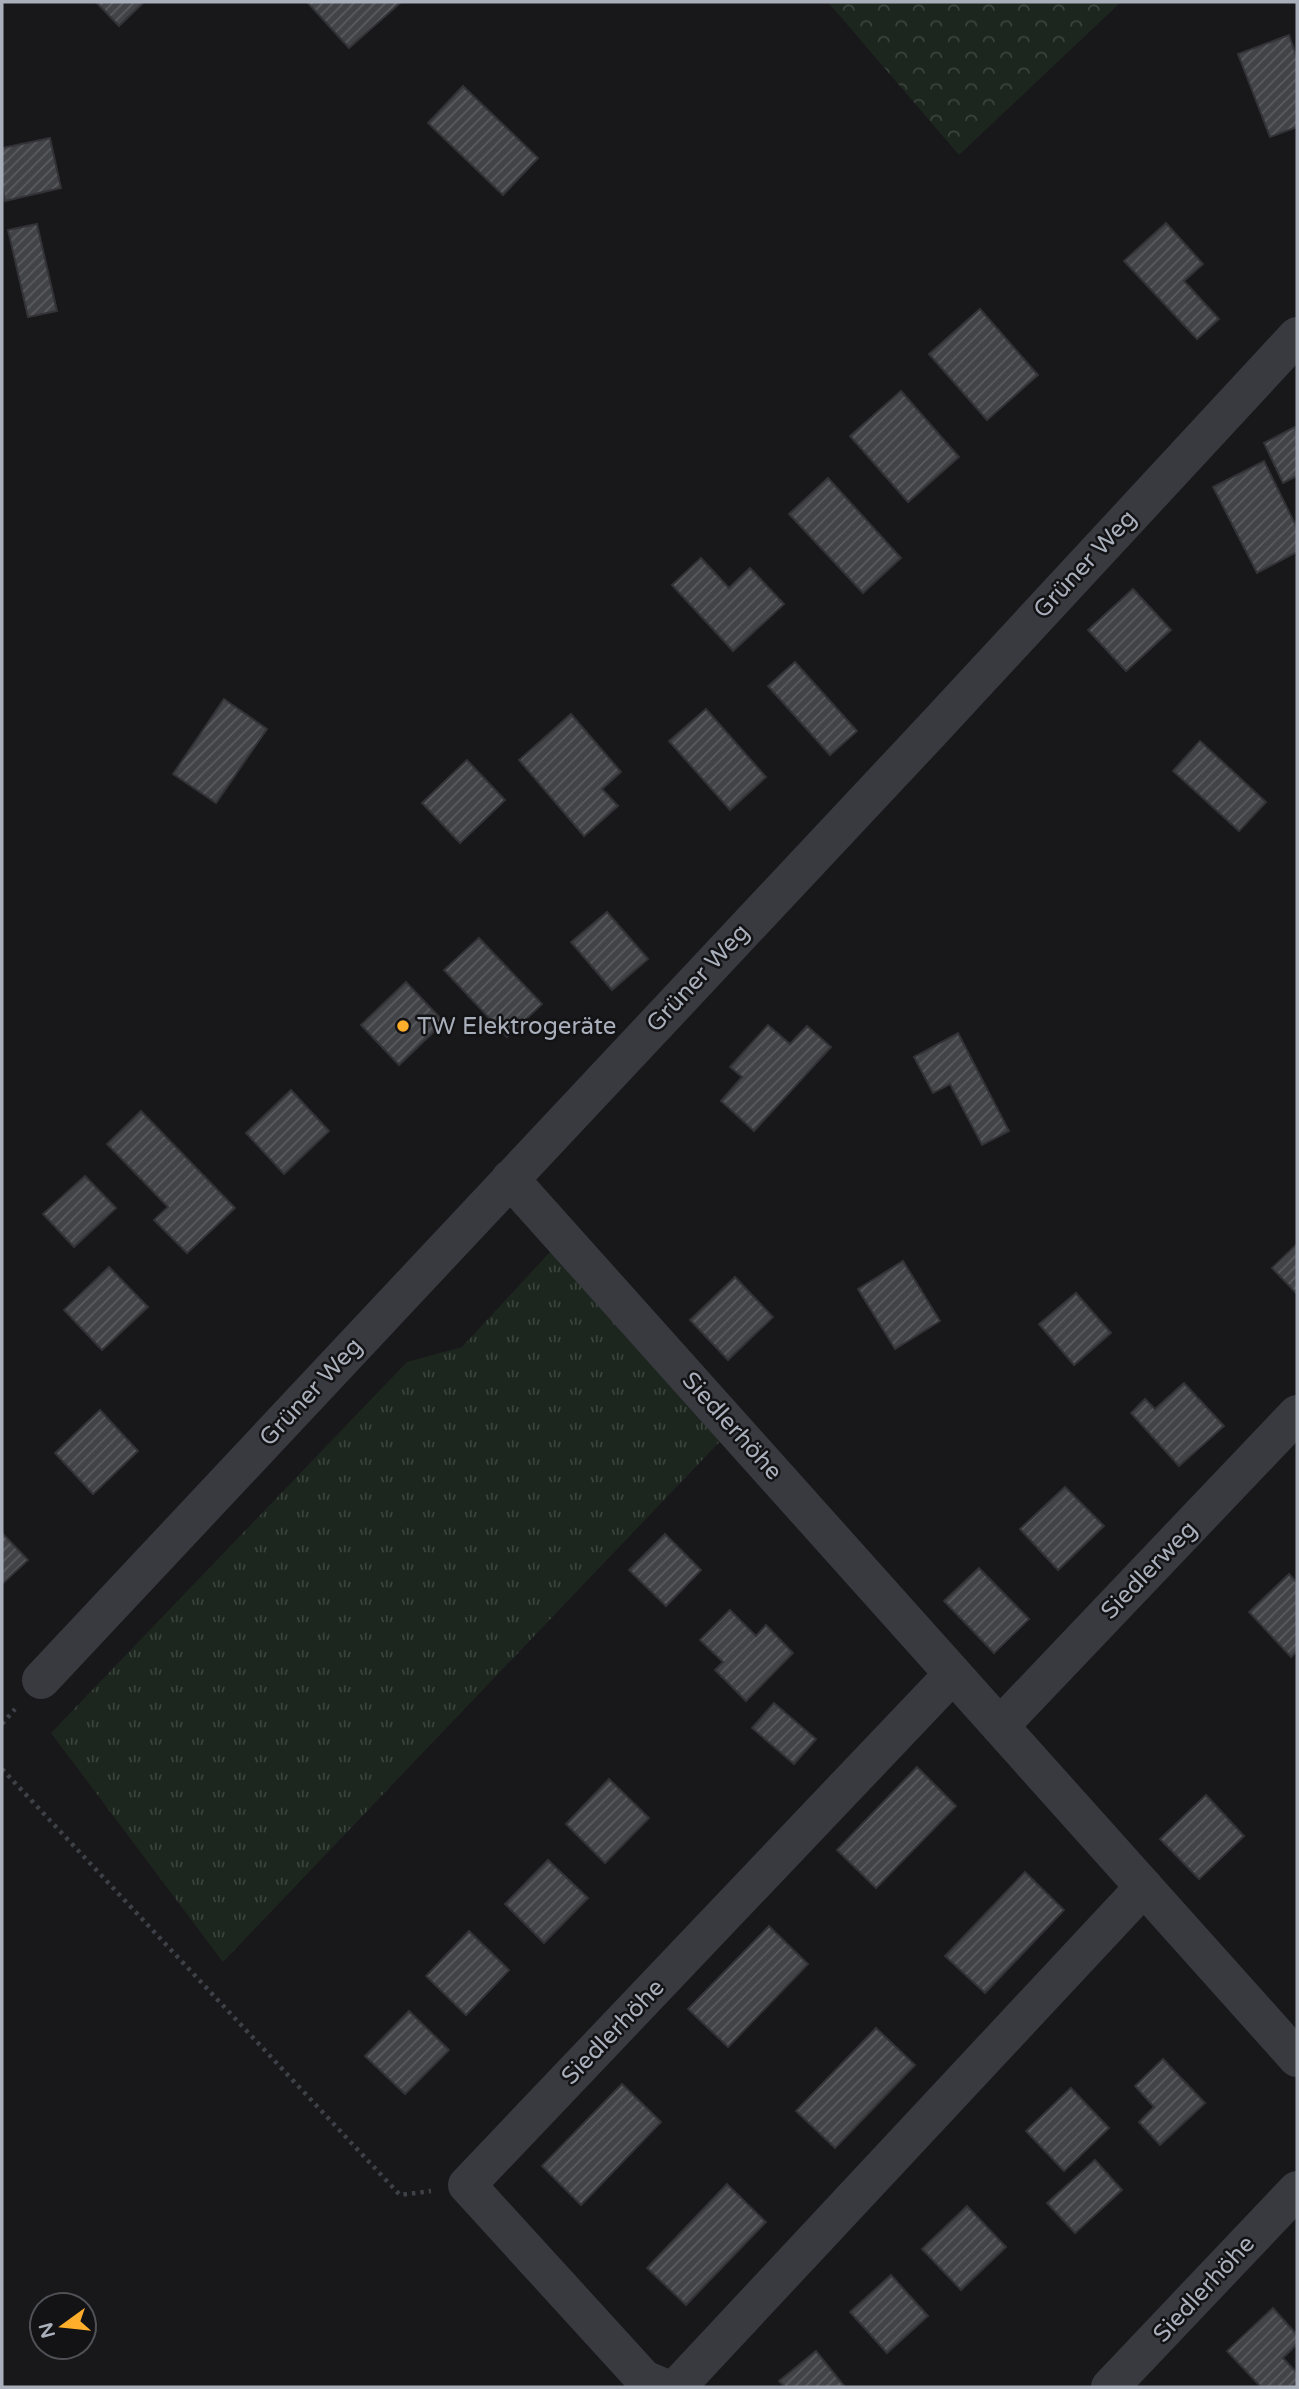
<svg xmlns="http://www.w3.org/2000/svg" width="1299" height="2389" font-family="'Varela Round',sans-serif">
<style>
.grass{fill:url(#grass-tufts)}
.forest{fill:url(#forest-crowns)}
.building{fill:url(#building-hatch);stroke:#323237;stroke-width:2}
.lines{fill:none;stroke-linecap:round;stroke-linejoin:round}
.path{stroke:#3e4147;stroke-width:4.5;stroke-dasharray:3.5 5;stroke-linecap:butt}
.minor{stroke:#383a40;stroke-width:38}
.poi-dot{fill:#ffae2b;stroke:#131315;stroke-width:2.5}
.labels{text-anchor:middle;dominant-baseline:central;stroke-width:5;stroke-linejoin:round;paint-order:stroke}
.street-label{font-size:24px;fill:#a9afbb;stroke:#131315}
.poi-label{font-size:24px;fill:#a9afbb;stroke:#131315;text-anchor:start}
</style>
<defs>
<pattern id="grass-tufts" width="24" height="20" patternUnits="userSpaceOnUse" patternTransform="scale(1.75)"><rect width="24" height="20" fill="#1d261e"/><path d="M3 7l-1-3M5 7V3M7 7l1-3M15 17l-1-3M17 17v-4M19 17l1-3" fill="none" stroke="#3b433d"/></pattern>
<pattern id="forest-crowns" width="20" height="18" patternUnits="userSpaceOnUse" patternTransform="scale(1.75)"><rect width="20" height="18" fill="#1d261e"/><path d="M2 6a3 3 0 1 1 6 0M12 15a3 3 0 1 1 6 0" fill="none" stroke="#3b433d"/></pattern>
<pattern id="building-hatch" width="6" height="6" patternUnits="userSpaceOnUse" patternTransform="scale(1.75)"><rect width="6" height="6" fill="#424347"/><path d="M-1 1l2-2M0 6l6-6M5 7l2-2" fill="none" stroke="#5a5c60"/></pattern>
</defs>
<rect width="100%" height="100%" fill="#18181a"/>
<path class="grass" d="M 551,1251 L 726,1435 L 223,1962 L 51,1733 L 407,1362 L 462,1347 Z"/>
<path class="forest" d="M 828,2 L 1121,2 L 959,155 Z"/>
<g class="building">
<path d="M 96,2 L 144,2 L 119,26 Z"/>
<path d="M 307,2 L 398,2 L 400,3 L 349,48 Z"/>
<path d="M 1289,35 L 1297,58 L 1297,127 L 1270,137 L 1238,54 Z"/>
<path d="M 463,86 L 538,158 L 503,195 L 428,123 Z"/>
<path d="M 50,138 L 61,188 L 5,201 L 2,186 L 2,148 Z"/>
<path d="M 1166,223 L 1203,264 L 1184,281 L 1219,319 L 1197,339 L 1124,261 Z"/>
<path d="M 37,224 L 57,311 L 28,317 L 8,230 Z"/>
<path d="M 980,309 L 1038,375 L 987,420 L 929,354 Z"/>
<path d="M 901,391 L 959,457 L 908,502 L 850,436 Z"/>
<path d="M 1295,427 L 1297,432 L 1297,476 L 1283,483 L 1264,443 Z"/>
<path d="M 1264,461 L 1297,528 L 1297,552 L 1257,573 L 1213,487 Z"/>
<path d="M 828,478 L 901,558 L 863,593 L 789,514 Z"/>
<path d="M 701,558 L 729,588 L 750,568 L 784,604 L 733,651 L 672,585 Z"/>
<path d="M 1133,589 L 1171,630 L 1126,671 L 1088,630 Z"/>
<path d="M 795,662 L 857,731 L 830,755 L 768,686 Z"/>
<path d="M 224,699 L 267,729 L 216,803 L 173,774 Z"/>
<path d="M 706,709 L 766,777 L 730,810 L 669,741 Z"/>
<path d="M 571,714 L 621,772 L 602,789 L 618,806 L 584,836 L 519,760 Z"/>
<path d="M 1200,741 L 1266,802 L 1239,831 L 1173,771 Z"/>
<path d="M 467,760 L 505,800 L 460,843 L 422,803 Z"/>
<path d="M 607,912 L 648,959 L 612,990 L 571,942 Z"/>
<path d="M 479,938 L 542,1004 L 507,1037 L 444,970 Z"/>
<path d="M 406,982 L 444,1022 L 399,1065 L 361,1025 Z"/>
<path d="M 768,1025 L 790,1044 L 807,1026 L 831,1047 L 754,1131 L 721,1101 L 742,1077 L 730,1067 Z"/>
<path d="M 958,1033 L 1009,1131 L 982,1145 L 950,1084 L 933,1093 L 914,1057 Z"/>
<path d="M 291,1090 L 329,1131 L 284,1174 L 246,1133 Z"/>
<path d="M 141,1111 L 235,1208 L 187,1253 L 154,1220 L 168,1207 L 107,1144 Z"/>
<path d="M 85,1176 L 116,1208 L 74,1247 L 43,1214 Z"/>
<path d="M 1297,1244 L 1297,1294 L 1272,1268 Z"/>
<path d="M 903,1261 L 940,1321 L 895,1349 L 858,1289 Z"/>
<path d="M 109,1267 L 148,1307 L 102,1350 L 64,1310 Z"/>
<path d="M 735,1277 L 773,1317 L 728,1360 L 690,1320 Z"/>
<path d="M 1076,1293 L 1111,1333 L 1074,1365 L 1039,1324 Z"/>
<path d="M 1184,1383 L 1224,1426 L 1179,1466 L 1131,1413 L 1145,1399 L 1155,1409 Z"/>
<path d="M 100,1410 L 138,1451 L 93,1494 L 55,1453 Z"/>
<path d="M 1065,1487 L 1104,1526 L 1058,1570 L 1020,1529 Z"/>
<path d="M 2,1533 L 28,1560 L 2,1584 Z"/>
<path d="M 665,1534 L 701,1570 L 666,1606 L 629,1570 Z"/>
<path d="M 979,1568 L 1029,1619 L 994,1653 L 944,1601 Z"/>
<path d="M 1289,1574 L 1297,1583 L 1297,1651 L 1291,1657 L 1249,1612 Z"/>
<path d="M 730,1610 L 756,1636 L 766,1625 L 793,1653 L 746,1701 L 715,1670 L 723,1662 L 700,1640 Z"/>
<path d="M 774,1703 L 816,1739 L 794,1764 L 752,1728 Z"/>
<path d="M 917,1767 L 956,1806 L 876,1888 L 837,1850 Z"/>
<path d="M 609,1779 L 649,1818 L 605,1863 L 566,1824 Z"/>
<path d="M 1206,1795 L 1244,1836 L 1199,1879 L 1160,1839 Z"/>
<path d="M 548,1860 L 588,1898 L 544,1943 L 505,1904 Z"/>
<path d="M 1025,1872 L 1064,1910 L 985,1993 L 945,1956 Z"/>
<path d="M 769,1926 L 808,1964 L 728,2047 L 688,2009 Z"/>
<path d="M 469,1931 L 509,1970 L 466,2015 L 426,1976 Z"/>
<path d="M 409,2011 L 449,2050 L 405,2094 L 365,2056 Z"/>
<path d="M 876,2028 L 915,2065 L 835,2148 L 796,2111 Z"/>
<path d="M 1163,2059 L 1205,2103 L 1160,2145 L 1139,2122 L 1154,2107 L 1135,2086 Z"/>
<path d="M 622,2084 L 661,2122 L 581,2205 L 542,2166 Z"/>
<path d="M 1071,2088 L 1109,2128 L 1064,2171 L 1026,2131 Z"/>
<path d="M 1095,2160 L 1122,2190 L 1075,2233 L 1047,2203 Z"/>
<path d="M 727,2184 L 766,2222 L 686,2305 L 647,2268 Z"/>
<path d="M 967,2206 L 1006,2247 L 961,2290 L 922,2249 Z"/>
<path d="M 891,2275 L 928,2316 L 887,2353 L 850,2312 Z"/>
<path d="M 1273,2308 L 1297,2335 L 1297,2344 L 1283,2358 L 1297,2373 L 1297,2387 L 1261,2387 L 1227,2351 Z"/>
<path d="M 816,2351 L 845,2387 L 785,2387 L 779,2381 Z"/>
</g>
<g class="lines">
<g class="path">
<path d="M 2,1724 L 15,1709"/>
<path d="M 2,1769 L 400,2195 L 431,2191"/>
</g>
<g class="minor">
<path d="M 510,1179 L 1297,2058"/>
<path d="M 41,1680 L 931,731 L 1297,336"/>
<path d="M 1000,1726 L 1297,1414"/>
<path d="M 663,2387 L 644,2379 L 467,2185 L 953,1674"/>
<path d="M 677,2387 L 1144,1887"/>
<path d="M 1110,2387 L 1297,2190"/>
</g>
</g>
<circle class="poi-dot" cx="403" cy="1026" r="7"/>
<g class="labels">
<g class="street-label">
<text transform="translate(1085 564) rotate(-47)">Grüner Weg</text>
<text transform="translate(698 978) rotate(-47)">Grüner Weg</text>
<text transform="translate(311 1392) rotate(-47)">Grüner Weg</text>
<text transform="translate(732 1426) rotate(48)">Siedlerhöhe</text>
<text transform="translate(1149 1570) rotate(-46)">Siedlerweg</text>
<text transform="translate(613 2032) rotate(-46)">Siedlerhöhe</text>
<text transform="translate(1204 2289) rotate(-47)">Siedlerhöhe</text>
</g>
<g class="poi-label">
<text x="417" y="1026">TW Elektrogeräte</text>
</g>
</g>
<rect width="1299" height="2389" fill="none" stroke="#a9afbb" stroke-width="7"/>
<g transform="translate(63 2326) rotate(255)"><circle r="33" fill="#131315" stroke="#4f5157" stroke-width="2"/>
<path d="M0-5L12 26L0 18L-12 26Z" fill="#ffae2b"/>
<text y="-10" font-size="19" font-weight="bold" text-anchor="middle" fill="#a9afbb">N</text>
</g>
</svg>
